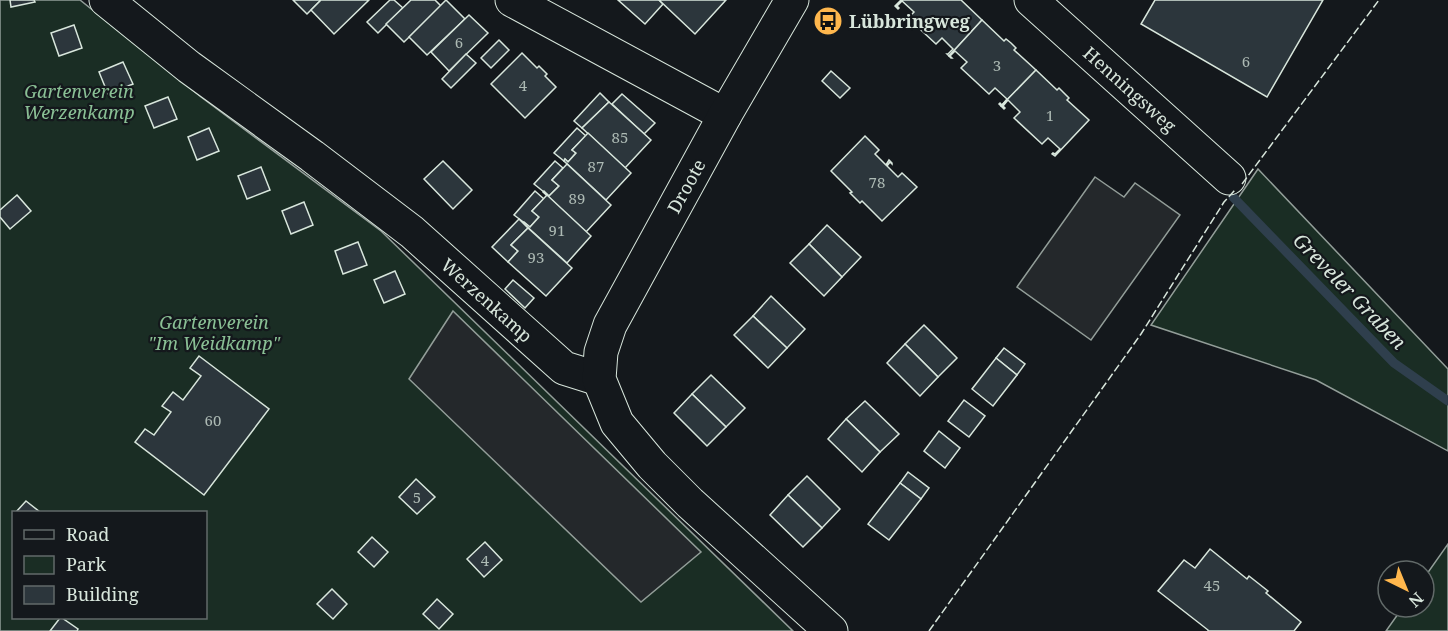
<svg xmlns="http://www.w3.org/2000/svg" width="1448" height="631" font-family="'Noto Serif',serif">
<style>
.green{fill:#1a2d24;stroke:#939e99;stroke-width:1.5;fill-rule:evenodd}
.parking{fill:#24282b;stroke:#939e99;stroke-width:1.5}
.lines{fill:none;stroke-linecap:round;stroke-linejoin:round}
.stream{stroke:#2f3f4d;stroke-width:9}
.building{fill:#2c363c;stroke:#d8e6dc;stroke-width:1.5}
.minor-casing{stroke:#d8e6dc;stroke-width:35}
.minor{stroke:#14181c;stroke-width:33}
.fence{stroke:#d8e6dc;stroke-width:1.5;stroke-dasharray:8 3;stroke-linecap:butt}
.labels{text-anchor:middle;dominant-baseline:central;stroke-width:4.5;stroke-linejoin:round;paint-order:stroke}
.number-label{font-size:15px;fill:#adbab4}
.poi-label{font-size:18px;font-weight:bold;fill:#d8e6dc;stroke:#14181c;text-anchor:start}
.street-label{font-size:18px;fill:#d8e6dc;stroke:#14181c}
.park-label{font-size:18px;font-style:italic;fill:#8ac095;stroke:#14181c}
.water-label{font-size:20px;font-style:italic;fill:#d8e6dc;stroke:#14181c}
</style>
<rect width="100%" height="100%" fill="#14181c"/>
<g class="green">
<path d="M 0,0 L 80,0 L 201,97 L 381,231 L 793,631 L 0,631 ZM 14,512 L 206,512 L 206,618 L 14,618 Z"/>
<path d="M 1258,169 L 1448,369 L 1448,451 L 1316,380 L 1151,325 Z"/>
<path d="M 1448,544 L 1448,631 L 1386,631 L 1403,607 L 1424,607 L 1424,578 Z"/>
</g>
<g class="parking">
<path d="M 1095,177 L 1124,197 L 1135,183 L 1180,215 L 1091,340 L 1017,287 Z"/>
<path d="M 453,311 L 701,552 L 641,602 L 409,379 Z"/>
</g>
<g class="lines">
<path class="stream" d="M 1233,197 L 1394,363 L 1448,401"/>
</g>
<g class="building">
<path d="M 10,0 L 34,0 L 35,2 L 11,7 Z"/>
<path d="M 293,0 L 321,0 L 307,14 Z"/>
<path d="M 321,0 L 369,0 L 334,34 L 311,10 Z"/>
<path d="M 390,0 L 394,0 L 403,8 L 378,33 L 367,22 Z"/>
<path d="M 411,0 L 435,0 L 441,6 L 404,42 L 386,24 Z"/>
<path d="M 446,0 L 465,19 L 427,55 L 409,37 Z"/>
<path d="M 618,0 L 659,0 L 663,4 L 645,24 Z"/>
<path d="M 659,0 L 726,0 L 695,34 Z"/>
<path d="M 901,0 L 961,0 L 982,20 L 949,56 L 947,54 L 948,54 L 953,49 L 942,38 L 936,44 L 908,18 L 914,12 L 902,1 L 897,6 L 899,8 L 898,9 L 895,6 Z"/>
<path d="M 1155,0 L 1323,0 L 1267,97 L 1141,24 Z"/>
<path d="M 469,15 L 488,33 L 449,71 L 431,52 Z"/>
<path d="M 982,20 L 1004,41 L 1006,39 L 1011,43 L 1016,48 L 1014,50 L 1036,70 L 1001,106 L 999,104 L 1000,103 L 1002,105 L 1007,99 L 995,88 L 989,94 L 961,68 L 967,62 L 955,51 L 950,56 L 952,58 L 951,58 L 949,56 Z"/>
<path d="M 74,25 L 82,48 L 59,56 L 51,33 Z"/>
<path d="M 499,40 L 509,50 L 491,68 L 481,58 Z"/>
<path d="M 522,53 L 537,68 L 539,66 L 547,74 L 545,76 L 556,87 L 525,118 L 491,84 Z"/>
<path d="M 466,54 L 476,63 L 451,88 L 442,79 Z"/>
<path d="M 123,62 L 133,84 L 108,94 L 99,72 Z"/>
<path d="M 1036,70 L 1057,90 L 1059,88 L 1069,98 L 1067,100 L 1089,120 L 1055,156 L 1052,154 L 1053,153 L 1055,154 L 1060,149 L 1048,138 L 1042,144 L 1014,118 L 1020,112 L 1008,100 L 1003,106 L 1005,108 L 1004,109 L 1001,106 Z"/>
<path d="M 831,71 L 850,88 L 840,98 L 822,81 Z"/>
<path d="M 600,93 L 609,102 L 582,128 L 574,121 Z"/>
<path d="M 622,94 L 655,123 L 644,134 L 612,104 Z"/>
<path d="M 168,97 L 177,119 L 154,128 L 145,106 Z"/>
<path d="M 609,102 L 651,140 L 625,168 L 582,128 Z"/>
<path d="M 209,128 L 219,151 L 197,160 L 188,137 Z"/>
<path d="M 577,128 L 586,136 L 572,150 L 576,153 L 568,162 L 565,159 L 564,161 L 554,153 Z"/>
<path d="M 588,133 L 631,173 L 606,200 L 564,161 L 565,159 L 568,162 L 576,153 L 572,150 Z"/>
<path d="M 865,136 L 879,150 L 875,154 L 886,165 L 889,160 L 892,163 L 892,164 L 890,162 L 887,166 L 898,177 L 902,173 L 917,187 L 882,221 L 862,201 L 860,203 L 850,193 L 852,192 L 831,171 Z"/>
<path d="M 443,161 L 472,190 L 453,209 L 424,179 Z"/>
<path d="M 555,161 L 563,168 L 552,180 L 559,186 L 549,196 L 534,184 Z"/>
<path d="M 567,164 L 611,205 L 586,232 L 543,192 L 544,191 L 549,196 L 559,186 L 552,180 Z"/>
<path d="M 261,167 L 270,190 L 247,199 L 238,176 Z"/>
<path d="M 535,191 L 544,199 L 532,211 L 539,217 L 530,227 L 514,215 Z"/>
<path d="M 17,195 L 31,211 L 10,229 L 0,217 L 0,210 Z"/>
<path d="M 547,195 L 591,236 L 567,263 L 523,223 L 524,222 L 530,227 L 539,217 L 532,211 Z"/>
<path d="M 304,202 L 313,225 L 291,234 L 282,211 Z"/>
<path d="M 519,219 L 528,228 L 511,245 L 518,251 L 508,262 L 492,247 Z"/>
<path d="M 827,225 L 861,257 L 842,277 L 809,244 Z"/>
<path d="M 528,228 L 572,268 L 546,296 L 508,262 L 518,251 L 511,245 Z"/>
<path d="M 358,242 L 367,265 L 343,274 L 335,251 Z"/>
<path d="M 809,244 L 842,277 L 824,296 L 790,263 Z"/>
<path d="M 395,271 L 405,294 L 384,303 L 374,280 Z"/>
<path d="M 513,280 L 534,298 L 525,308 L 505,289 Z"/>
<path d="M 771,296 L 805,329 L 787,348 L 753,316 Z"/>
<path d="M 753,316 L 787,348 L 768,368 L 734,335 Z"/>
<path d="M 924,325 L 957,358 L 938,377 L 905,344 Z"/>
<path d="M 905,344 L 938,377 L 920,396 L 887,363 Z"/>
<path d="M 1004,348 L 1025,364 L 1017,375 L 996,358 Z"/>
<path d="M 199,356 L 269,409 L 204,495 L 135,442 L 145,429 L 154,435 L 171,412 L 162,406 L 173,392 L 183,400 L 201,376 L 190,368 Z"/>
<path d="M 996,358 L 1017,375 L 993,406 L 972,389 Z"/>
<path d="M 711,375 L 745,408 L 726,427 L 692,394 Z"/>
<path d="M 692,394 L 726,427 L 707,446 L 674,413 Z"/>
<path d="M 964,400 L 985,416 L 969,437 L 948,421 Z"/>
<path d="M 865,401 L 899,434 L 880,452 L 846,419 Z"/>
<path d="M 846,419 L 880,452 L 862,472 L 828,439 Z"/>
<path d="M 939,431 L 960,448 L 945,468 L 924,451 Z"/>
<path d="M 908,472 L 929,488 L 921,499 L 900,483 Z"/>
<path d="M 807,476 L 840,509 L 822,528 L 788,495 Z"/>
<path d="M 416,479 L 435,497 L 417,514 L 399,497 Z"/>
<path d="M 900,483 L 921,499 L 889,540 L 868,524 Z"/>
<path d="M 788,495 L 822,528 L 803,547 L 770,515 Z"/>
<path d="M 26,501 L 40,512 L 16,512 Z"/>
<path d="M 372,537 L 388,552 L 374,567 L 358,552 Z"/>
<path d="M 485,542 L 502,560 L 484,577 L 467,559 Z"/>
<path d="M 1210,549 L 1247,579 L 1249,576 L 1268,591 L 1266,593 L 1301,622 L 1294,631 L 1208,631 L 1208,630 L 1158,591 L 1184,560 L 1195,568 Z"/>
<path d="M 332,589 L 347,604 L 333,619 L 317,604 Z"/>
<path d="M 437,599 L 453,614 L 439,629 L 423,614 Z"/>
<path d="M 60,618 L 62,618 L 78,629 L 77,631 L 50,631 Z"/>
</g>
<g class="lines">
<g class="minor-casing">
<g id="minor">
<path d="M 106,0 L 189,67 L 312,156 L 412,232 L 564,368 L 599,379"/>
<path d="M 512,0 L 725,115"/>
<path d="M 792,0 L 725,115 L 610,325 L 601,352 L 599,379 L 617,423 L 652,465 L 690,503 L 831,631"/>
<path d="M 1031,0 L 1229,178"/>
</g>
</g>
<use href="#minor" class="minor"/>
<g class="fence">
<path d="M 1242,184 L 1379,0"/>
<path d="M 929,631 L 1141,334 L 1224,202 L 1235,190"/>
</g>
</g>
<defs>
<g id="bus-disc" transform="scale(1.5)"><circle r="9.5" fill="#ffb74d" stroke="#14181c"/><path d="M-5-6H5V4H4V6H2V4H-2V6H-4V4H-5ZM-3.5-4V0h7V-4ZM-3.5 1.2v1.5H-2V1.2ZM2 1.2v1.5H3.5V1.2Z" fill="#111"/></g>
</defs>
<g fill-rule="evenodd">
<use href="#bus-disc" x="828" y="21"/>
</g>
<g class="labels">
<g class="number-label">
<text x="459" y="42">6</text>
<text x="1246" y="61">6</text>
<text x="997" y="65">3</text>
<text x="523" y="85">4</text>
<text x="1050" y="115">1</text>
<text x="620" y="137">85</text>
<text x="596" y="166">87</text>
<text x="877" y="182">78</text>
<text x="577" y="198">89</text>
<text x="557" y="230">91</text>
<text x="536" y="257">93</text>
<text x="213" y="420">60</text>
<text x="417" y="497">5</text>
<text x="485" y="560">4</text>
<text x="1212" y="585">45</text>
</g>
<g class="poi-label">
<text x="849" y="21">Lübbringweg</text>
</g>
<g class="street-label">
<text transform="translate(1130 89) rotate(42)">Henningsweg</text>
<text transform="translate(686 186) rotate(-61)">Droote</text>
<text transform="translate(487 300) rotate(42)">Werzenkamp</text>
</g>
<g class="park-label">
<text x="79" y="91">Gartenverein<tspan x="79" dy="21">Werzenkamp</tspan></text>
<text x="214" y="322">Gartenverein<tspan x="214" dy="21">"Im Weidkamp"</tspan></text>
</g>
<g class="water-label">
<text transform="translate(1350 291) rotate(46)">Greveler Graben</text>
</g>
</g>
<rect x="12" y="511" width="195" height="108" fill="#14181c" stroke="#626a69" stroke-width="1.5"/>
<rect x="24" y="530" width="30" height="9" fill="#14181c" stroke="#626a69" stroke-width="1.5"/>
<text x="66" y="541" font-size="18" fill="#d8e6dc">Road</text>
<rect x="24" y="556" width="30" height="18" fill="#1a2d24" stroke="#626a69" stroke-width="1.5"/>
<text x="66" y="571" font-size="18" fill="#d8e6dc">Park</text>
<rect x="24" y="586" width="30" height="18" fill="#2c363c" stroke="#626a69" stroke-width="1.5"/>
<text x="66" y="601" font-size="18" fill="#d8e6dc">Building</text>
<g transform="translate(1406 589) rotate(137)"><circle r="28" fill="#14181c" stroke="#626a69" stroke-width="1.5"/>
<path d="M0-4.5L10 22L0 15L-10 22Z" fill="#ffb74d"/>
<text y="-9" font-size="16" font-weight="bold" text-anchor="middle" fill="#d8e6dc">N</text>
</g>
</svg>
